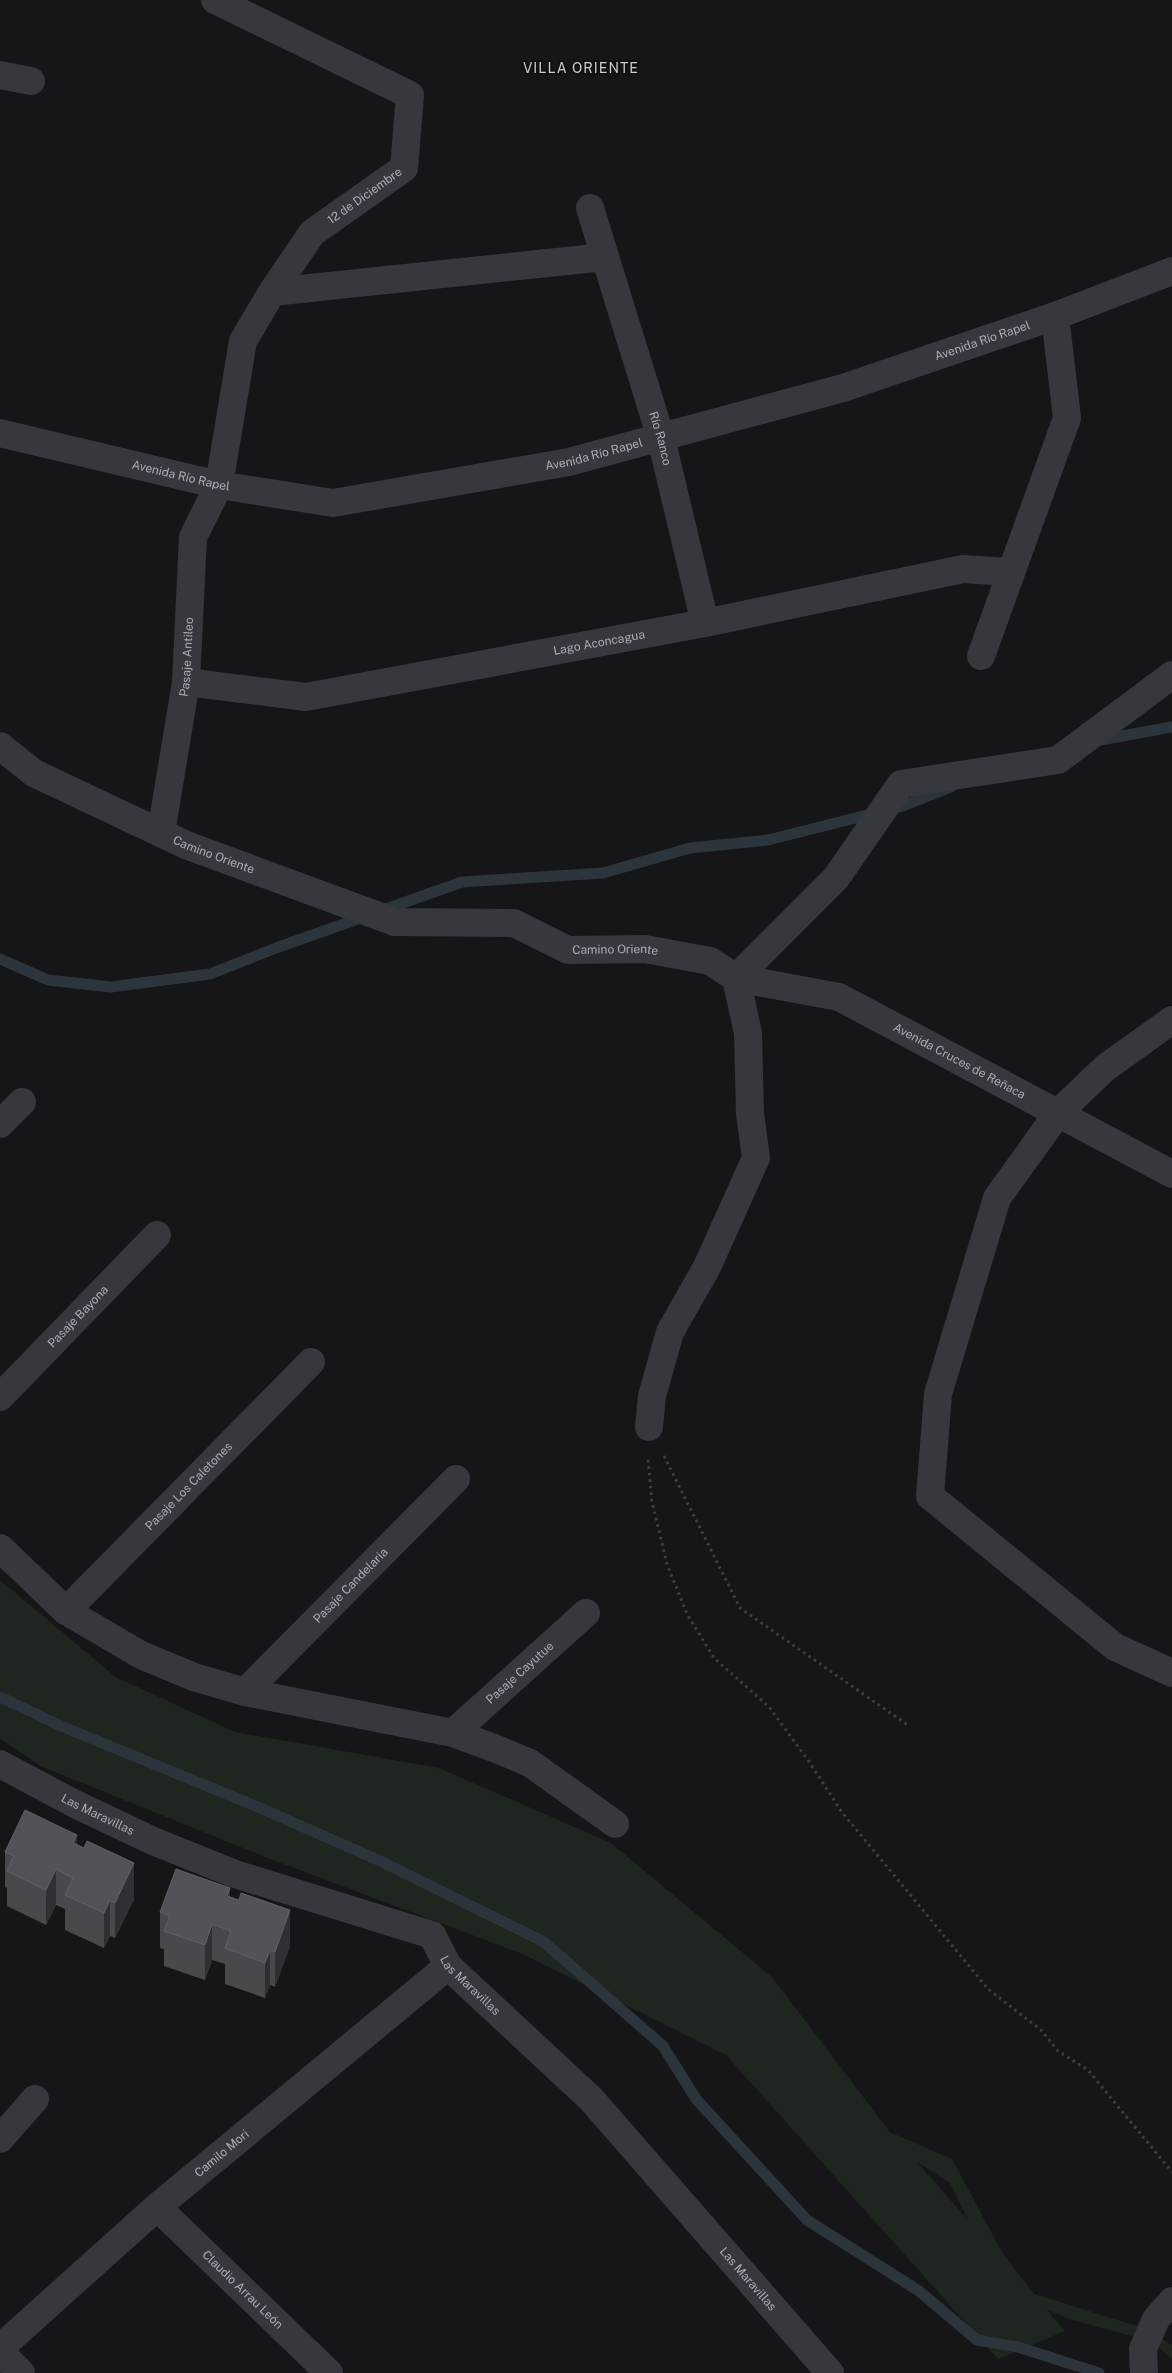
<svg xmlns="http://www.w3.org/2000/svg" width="1172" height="2373" font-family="'Public Sans',sans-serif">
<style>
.green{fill:#1e261f;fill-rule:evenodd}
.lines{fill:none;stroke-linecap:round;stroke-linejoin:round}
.stream{stroke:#2c353c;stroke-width:11}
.path{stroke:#3d3f44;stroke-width:3;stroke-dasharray:2.5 4;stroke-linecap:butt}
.minor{stroke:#37383d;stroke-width:28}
.wall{fill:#47494d}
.shaded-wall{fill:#2f3033}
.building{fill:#525359;stroke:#5f6168}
.labels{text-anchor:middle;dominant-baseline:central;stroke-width:4;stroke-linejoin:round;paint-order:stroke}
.street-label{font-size:12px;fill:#a8adb8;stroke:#111113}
.neighbourhood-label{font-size:14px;letter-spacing:1px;fill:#c9ccd4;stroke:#111113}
</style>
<rect width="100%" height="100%" fill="#161618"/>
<path class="green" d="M 0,1580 L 116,1677 L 235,1732 L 439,1768 L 611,1843 L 772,1977 L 890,2132 L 952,2159 L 1003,2254 L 1034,2294 L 1147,2329 L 1172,2345 L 1172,2359 L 1151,2341 L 1072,2320 L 1047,2310 L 1065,2331 L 998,2359 L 726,2055 L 525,1955 L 278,1862 L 40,1766 L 0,1738 ZM 917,2162 L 950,2183 L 968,2220 Z"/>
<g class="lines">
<g class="stream">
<path d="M 1095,741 L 1172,727"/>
<path d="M 0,959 L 48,980 L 111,987 L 210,974 L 276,948 L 462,882 L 603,873 L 690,848 L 768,840 L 903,806 L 951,787"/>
<path d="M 0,1697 L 61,1726 L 258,1807 L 378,1860 L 544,1942 L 663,2046 L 696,2099 L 807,2220 L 919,2291 L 977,2340 L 1018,2347 L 1099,2373"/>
</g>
<g class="path">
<path d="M 664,1456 L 740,1608 L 909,1726"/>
<path d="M 648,1460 L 652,1502 L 667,1564 L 687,1614 L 714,1658 L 769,1707 L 810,1763 L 841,1811 L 988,1989 L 1041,2030 L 1058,2051 L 1088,2070 L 1172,2172"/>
</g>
<g class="minor">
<path d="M 0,75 L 31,81"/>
<path id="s1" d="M 590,208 L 661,438 L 705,623"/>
<path d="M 272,292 L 605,257"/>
<path id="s2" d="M 0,433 L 219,485 L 333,503 L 569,462 L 843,388 L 1055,316 L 1172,271"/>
<path d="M 981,656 L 1067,418 L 1055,316"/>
<path id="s3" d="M 186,682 L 306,697 L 705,623 L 963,569 L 1010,572"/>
<path id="s4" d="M 0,746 L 34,773 L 186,845 L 395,922 L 514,923 L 568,950 L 645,949 L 710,961 L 736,978 L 748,1033 L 750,1114 L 756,1158 L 707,1267 L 670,1332 L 652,1396 L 649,1427"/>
<path id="s5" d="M 161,833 L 186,682 L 193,537 L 219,485 L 243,341 L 272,292 L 312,233 L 404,168 L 410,95 L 215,0"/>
<path d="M 736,978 L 836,878 L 901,784 L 1058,760 L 1172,675"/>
<path id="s6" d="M 736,978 L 839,997 L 1172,1174"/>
<path d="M 1172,1020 L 1105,1068 L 1058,1113 L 997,1198 L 938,1394 L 930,1496 L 1115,1647 L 1172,1673"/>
<path d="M 0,1124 L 22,1102"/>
<path id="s7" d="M 0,1397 L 157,1235"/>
<path d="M 0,1548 L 66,1611 L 141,1655 L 194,1677 L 245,1692 L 453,1733 L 494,1748 L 530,1763 L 615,1824"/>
<path id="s8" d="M 66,1611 L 311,1362"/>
<path id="s9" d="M 245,1692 L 456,1479"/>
<path id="s10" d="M 453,1733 L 586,1613"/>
<path id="s11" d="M 0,1764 L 73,1803 L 153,1841 L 235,1874 L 432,1935 L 448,1966 L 591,2099 L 830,2373"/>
<path d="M 0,2139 L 35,2099"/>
<path id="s12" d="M 157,2207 L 329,2373"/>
<path id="s13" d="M 0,2348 L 157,2207 L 448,1966"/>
<path d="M 0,2352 L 21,2373"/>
<path d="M 1144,2373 L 1143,2349 L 1156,2319 L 1172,2301"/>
</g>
</g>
<g class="wall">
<path d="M 77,1844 L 134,1899 L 115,1938 L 110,1936 L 104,1948 L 65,1930 L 65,1909 L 56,1905 L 46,1925 L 7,1906 L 7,1888 L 5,1887 L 5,1852 Z"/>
<path d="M 230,1897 L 290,1946 L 275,1987 L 270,1985 L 265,1998 L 225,1984 L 225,1964 L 212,1960 L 205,1980 L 164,1966 L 164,1949 L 160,1948 L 160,1912 Z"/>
</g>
<g class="shaded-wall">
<path d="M 77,1835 L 77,1870 L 73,1843 Z"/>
<path d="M 134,1863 L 134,1899 L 115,1938 L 115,1903 Z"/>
<path d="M 56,1869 L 56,1905 L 46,1925 L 46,1890 Z"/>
<path d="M 230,1888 L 230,1924 L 227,1931 L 227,1896 Z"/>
<path d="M 110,1900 L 110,1936 L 104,1948 L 104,1913 Z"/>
<path d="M 290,1910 L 290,1946 L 275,1987 L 275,1952 Z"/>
<path d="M 212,1924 L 212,1960 L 205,1980 L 205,1945 Z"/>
<path d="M 270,1950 L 270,1985 L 265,1998 L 265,1963 Z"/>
</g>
<g class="building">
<path d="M 25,1810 L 77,1835 L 73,1843 L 84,1848 L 87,1841 L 134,1863 L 115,1903 L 110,1900 L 104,1913 L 65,1895 L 73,1878 L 56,1869 L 46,1890 L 7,1871 L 14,1856 L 5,1852 Z"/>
<path d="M 176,1869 L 230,1888 L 227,1896 L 239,1900 L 241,1893 L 290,1910 L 275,1952 L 270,1950 L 265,1963 L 225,1948 L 231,1931 L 212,1924 L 205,1945 L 164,1931 L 170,1916 L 160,1912 Z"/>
</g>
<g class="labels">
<g class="street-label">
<text stroke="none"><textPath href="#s5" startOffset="695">12 de Diciembre</textPath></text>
<text stroke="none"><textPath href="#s2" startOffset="1011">Avenida Río Rapel</textPath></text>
<text stroke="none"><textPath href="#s1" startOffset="241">Río Ranco</textPath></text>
<text stroke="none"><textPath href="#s2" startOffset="606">Avenida Río Rapel</textPath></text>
<text stroke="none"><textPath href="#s2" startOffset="186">Avenida Río Rapel</textPath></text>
<text stroke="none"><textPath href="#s3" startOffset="419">Lago Aconcagua</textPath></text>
<text stroke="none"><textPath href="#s5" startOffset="178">Pasaje Antileo</textPath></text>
<text stroke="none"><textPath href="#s4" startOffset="241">Camino Oriente</textPath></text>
<text stroke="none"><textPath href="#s4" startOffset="661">Camino Oriente</textPath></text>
<text stroke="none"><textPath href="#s6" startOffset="241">Avenida Cruces de Reñaca</textPath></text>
<text stroke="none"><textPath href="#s7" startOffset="112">Pasaje Bayona</textPath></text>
<text stroke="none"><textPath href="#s8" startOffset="175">Pasaje Los Caletones</textPath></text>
<text stroke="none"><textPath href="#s9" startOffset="150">Pasaje Candelaria</textPath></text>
<text stroke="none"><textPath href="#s10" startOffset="90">Pasaje Cayutue</textPath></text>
<text stroke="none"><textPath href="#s11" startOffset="110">Las Maravillas</textPath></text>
<text stroke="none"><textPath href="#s11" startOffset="530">Las Maravillas</textPath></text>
<text stroke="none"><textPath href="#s13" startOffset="295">Camilo Mori</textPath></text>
<text stroke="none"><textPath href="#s11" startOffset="935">Las Maravillas</textPath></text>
<text stroke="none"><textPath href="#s12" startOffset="119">Claudio Arrau León</textPath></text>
</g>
<g class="neighbourhood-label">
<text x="581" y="68">VILLA ORIENTE</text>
</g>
</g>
</svg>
